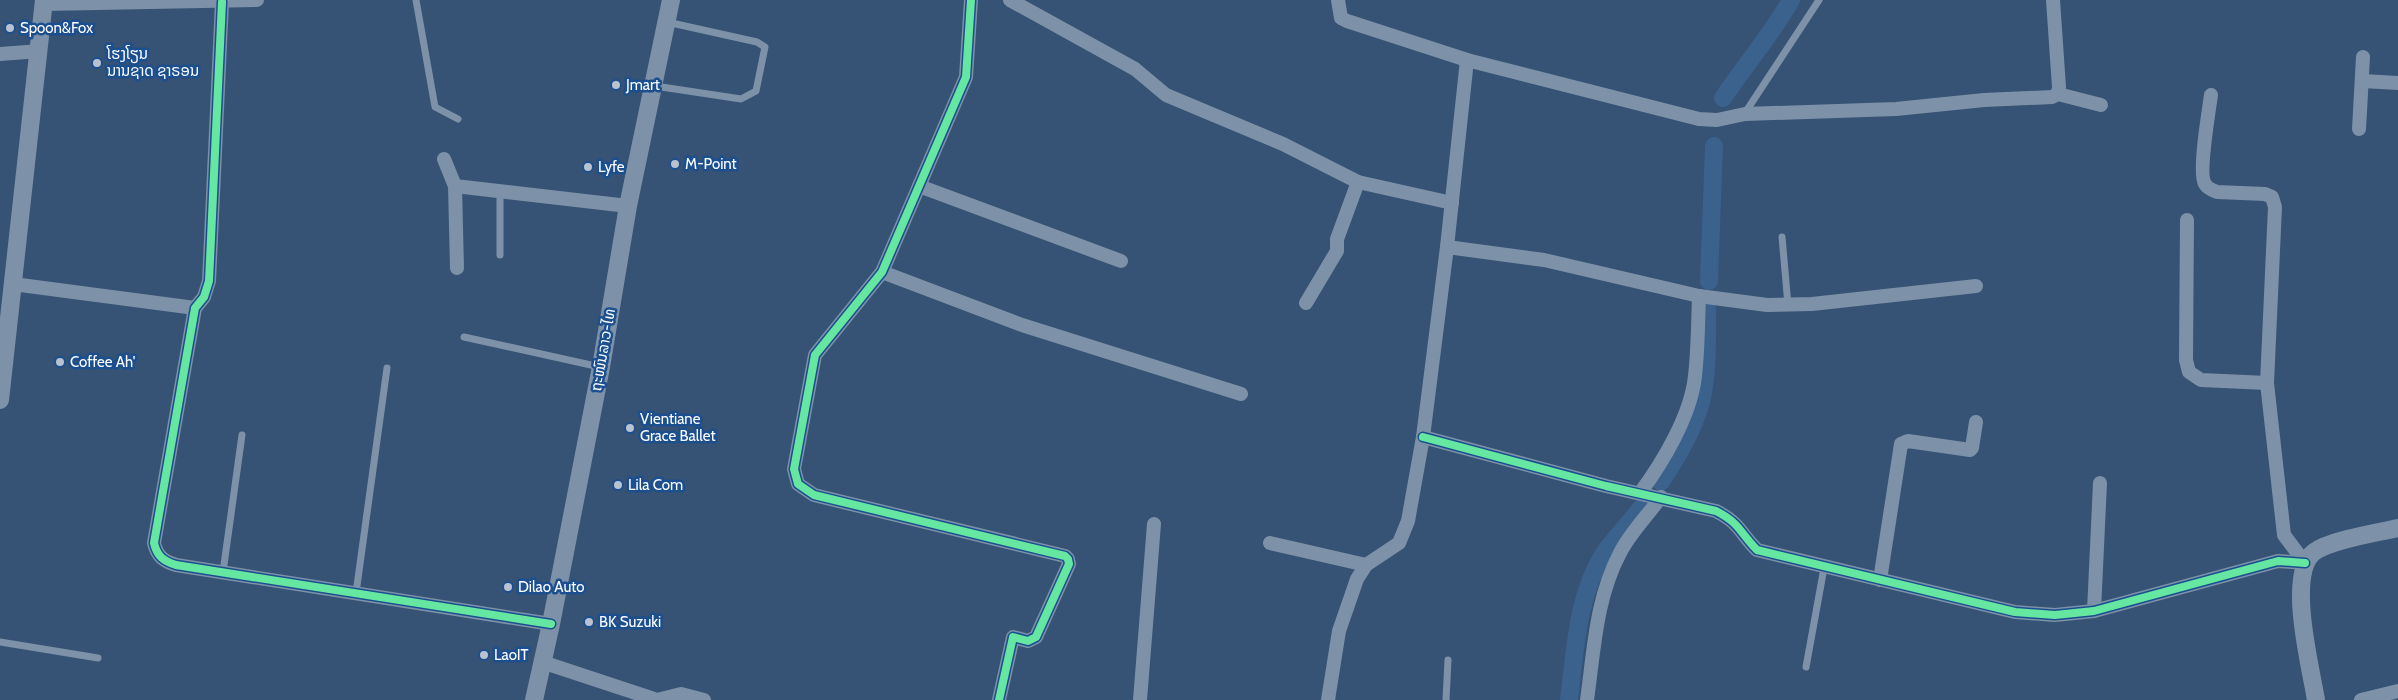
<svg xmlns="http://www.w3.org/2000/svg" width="2398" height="700" font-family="Cabin,'Noto Sans Lao',sans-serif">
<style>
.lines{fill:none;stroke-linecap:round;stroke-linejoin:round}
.canal{stroke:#3b618d;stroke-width:18}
.service{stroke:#7d92a8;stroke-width:7}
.minor{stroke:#7d92a8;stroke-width:14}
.tertiary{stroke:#7d92a8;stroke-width:18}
.cycleway-casing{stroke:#1b4f8f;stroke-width:11}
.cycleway{stroke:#66e7a1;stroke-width:8}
.poi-dot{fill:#b9c2ce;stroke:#1b4f8f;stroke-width:2}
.labels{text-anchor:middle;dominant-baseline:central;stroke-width:5;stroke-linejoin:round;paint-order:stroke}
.poi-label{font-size:15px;fill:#fff;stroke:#1b4f8f;text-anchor:start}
.street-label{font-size:15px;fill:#fff;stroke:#1b4f8f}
</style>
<rect width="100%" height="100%" fill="#365274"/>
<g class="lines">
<g class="canal">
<path d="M 1723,98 C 1745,65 1772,34 1791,0"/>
<path d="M 1709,281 L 1714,146"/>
<path d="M 1661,482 C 1677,457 1693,431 1701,402 C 1708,374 1707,339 1707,309"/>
<path d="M 1569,700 C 1575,652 1577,597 1603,555 C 1614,538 1630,523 1642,507"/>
</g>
<g class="service">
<path d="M 416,0 L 435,107 L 458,119"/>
<path d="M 655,86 L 741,99 L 756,91 L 765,47 L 757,42 L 667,22"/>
<path d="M 1745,113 L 1819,0"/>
<path d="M 1782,237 L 1788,305"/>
<path d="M 500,255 L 500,191"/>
<path d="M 464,337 L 600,367"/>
<path d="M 223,572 L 242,435"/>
<path d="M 356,593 L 387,368"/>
<path d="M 0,642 L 98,658"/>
<path d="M 1806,667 L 1824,568"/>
<path d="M 1446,700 L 1448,660"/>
</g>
<g class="minor">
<path d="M 971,0 L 966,77 L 882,272 L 815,355 L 794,469 L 798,484 L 814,495 L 1065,556 L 1068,559 L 1069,564 L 1036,637 L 1028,641 L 1013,637 L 999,700"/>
<path d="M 1010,0 L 1135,69 L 1166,95 L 1283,144 L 1358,182 L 1452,203"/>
<path d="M 1338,0 L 1341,18 L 1347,21 L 1467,60 L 1699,119 L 1717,120 L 1745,114 L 1896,109 L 1984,100 L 2052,97 L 2058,94 L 2059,87 L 2053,0"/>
<path d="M 222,2 L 209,281 L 204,297 L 195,308 L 154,543 C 157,556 163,561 176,565 L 551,624"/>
<path d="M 44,4 L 257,0"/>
<path d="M 0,54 L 40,51"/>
<path d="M 2363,81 L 2398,83"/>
<path d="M 2058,94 L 2101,105"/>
<path d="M 2211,95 C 2209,110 2198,174 2205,184 C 2208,189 2212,190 2217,192 L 2265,194 L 2272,197 L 2275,207 L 2267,383 L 2284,535 L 2305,563"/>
<path d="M 2359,129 L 2363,57"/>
<path d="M 444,159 L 455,186 L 457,268"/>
<path d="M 455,186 L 628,206"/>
<path d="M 919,186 L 1121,261"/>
<path d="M 2187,220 L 2186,360 L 2189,372 L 2201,380 L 2267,383"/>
<path d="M 1447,247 L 1544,260 L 1699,296 L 1767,305 L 1812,304 L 1976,286"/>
<path d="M 882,272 L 1022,325 L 1241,394"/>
<path d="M 13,284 L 195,308"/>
<path d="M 1306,303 L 1337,251 L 1337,239 L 1358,182"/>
<path d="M 1423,437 L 1606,486 L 1716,511 C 1741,524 1739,532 1757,550 L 2015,612 L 2055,615 L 2094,611 L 2278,561 L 2305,563"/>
<path d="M 1640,493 C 1663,462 1691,415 1695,376 C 1698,350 1698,323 1699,296"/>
<path d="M 1270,543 L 1366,565"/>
<path d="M 1880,580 L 1901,444 L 1908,441 L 1970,450 L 1972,448 L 1976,422"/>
<path d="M 2094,611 L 2100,483"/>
<path d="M 542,662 L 657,700 L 681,694 L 704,700"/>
<path d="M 1140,700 L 1154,524"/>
<path d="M 1328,700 L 1339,631 L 1357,579 L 1366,565 L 1399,543 L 1408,521 L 1423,437 L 1447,247 L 1467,60"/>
<path d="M 1587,700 C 1594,650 1596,598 1620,553 C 1630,533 1648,515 1661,497"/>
<path d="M 2361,700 L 2398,691"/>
</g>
<g class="tertiary">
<path d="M 0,400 L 44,0"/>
<path d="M 534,700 L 551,624 L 601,367 L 628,206 L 671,0"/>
<path d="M 2316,700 C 2311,668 2286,574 2314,552 C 2331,540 2376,533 2398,528"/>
</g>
<g class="cycleway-casing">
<g id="cycleway">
<path d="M 971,0 L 966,77 L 882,272 L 815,355 L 794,469 L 798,484 L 814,495 L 1065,556 L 1068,559 L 1069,564 L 1036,637 L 1028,641 L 1013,637 L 999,700"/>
<path d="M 222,2 L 209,281 L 204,297 L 195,308 L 154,543 C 157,556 163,561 176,565 L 551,624"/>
<path d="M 1423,437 L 1606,486 L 1716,511 C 1741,524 1739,532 1757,550 L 2015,612 L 2055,615 L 2094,611 L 2278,561 L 2305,563"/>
</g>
</g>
<use href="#cycleway" class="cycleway"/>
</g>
<g class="poi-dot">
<circle cx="10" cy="28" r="5"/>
<circle cx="97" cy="63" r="5"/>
<circle cx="616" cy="85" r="5"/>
<circle cx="675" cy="164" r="5"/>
<circle cx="588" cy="167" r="5"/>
<circle cx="60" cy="362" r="5"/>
<circle cx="630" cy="428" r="5"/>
<circle cx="618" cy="485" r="5"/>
<circle cx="508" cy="587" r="5"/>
<circle cx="589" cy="622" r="5"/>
<circle cx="484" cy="655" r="5"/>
</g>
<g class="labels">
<g class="poi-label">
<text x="20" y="28">Spoon&amp;Fox</text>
<text x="107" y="54">ໂຮງໂຽນ<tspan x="107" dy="17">ນານຊາດ ຊາຣອນ</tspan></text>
<text x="626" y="85">Jmart</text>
<text x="685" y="164">M-Point</text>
<text x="598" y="167">Lyfe</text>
<text x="70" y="362">Coffee Ah'</text>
<text x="640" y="419">Vientiane<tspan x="640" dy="17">Grace Ballet</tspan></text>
<text x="628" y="485">Lila Com</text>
<text x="518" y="587">Dilao Auto</text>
<text x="599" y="622">BK Suzuki</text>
<text x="494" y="655">LaoIT</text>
</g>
<g class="street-label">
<text transform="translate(603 350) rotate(-80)">ຖະໜົນລາວ-ໄທ</text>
</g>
</g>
</svg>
